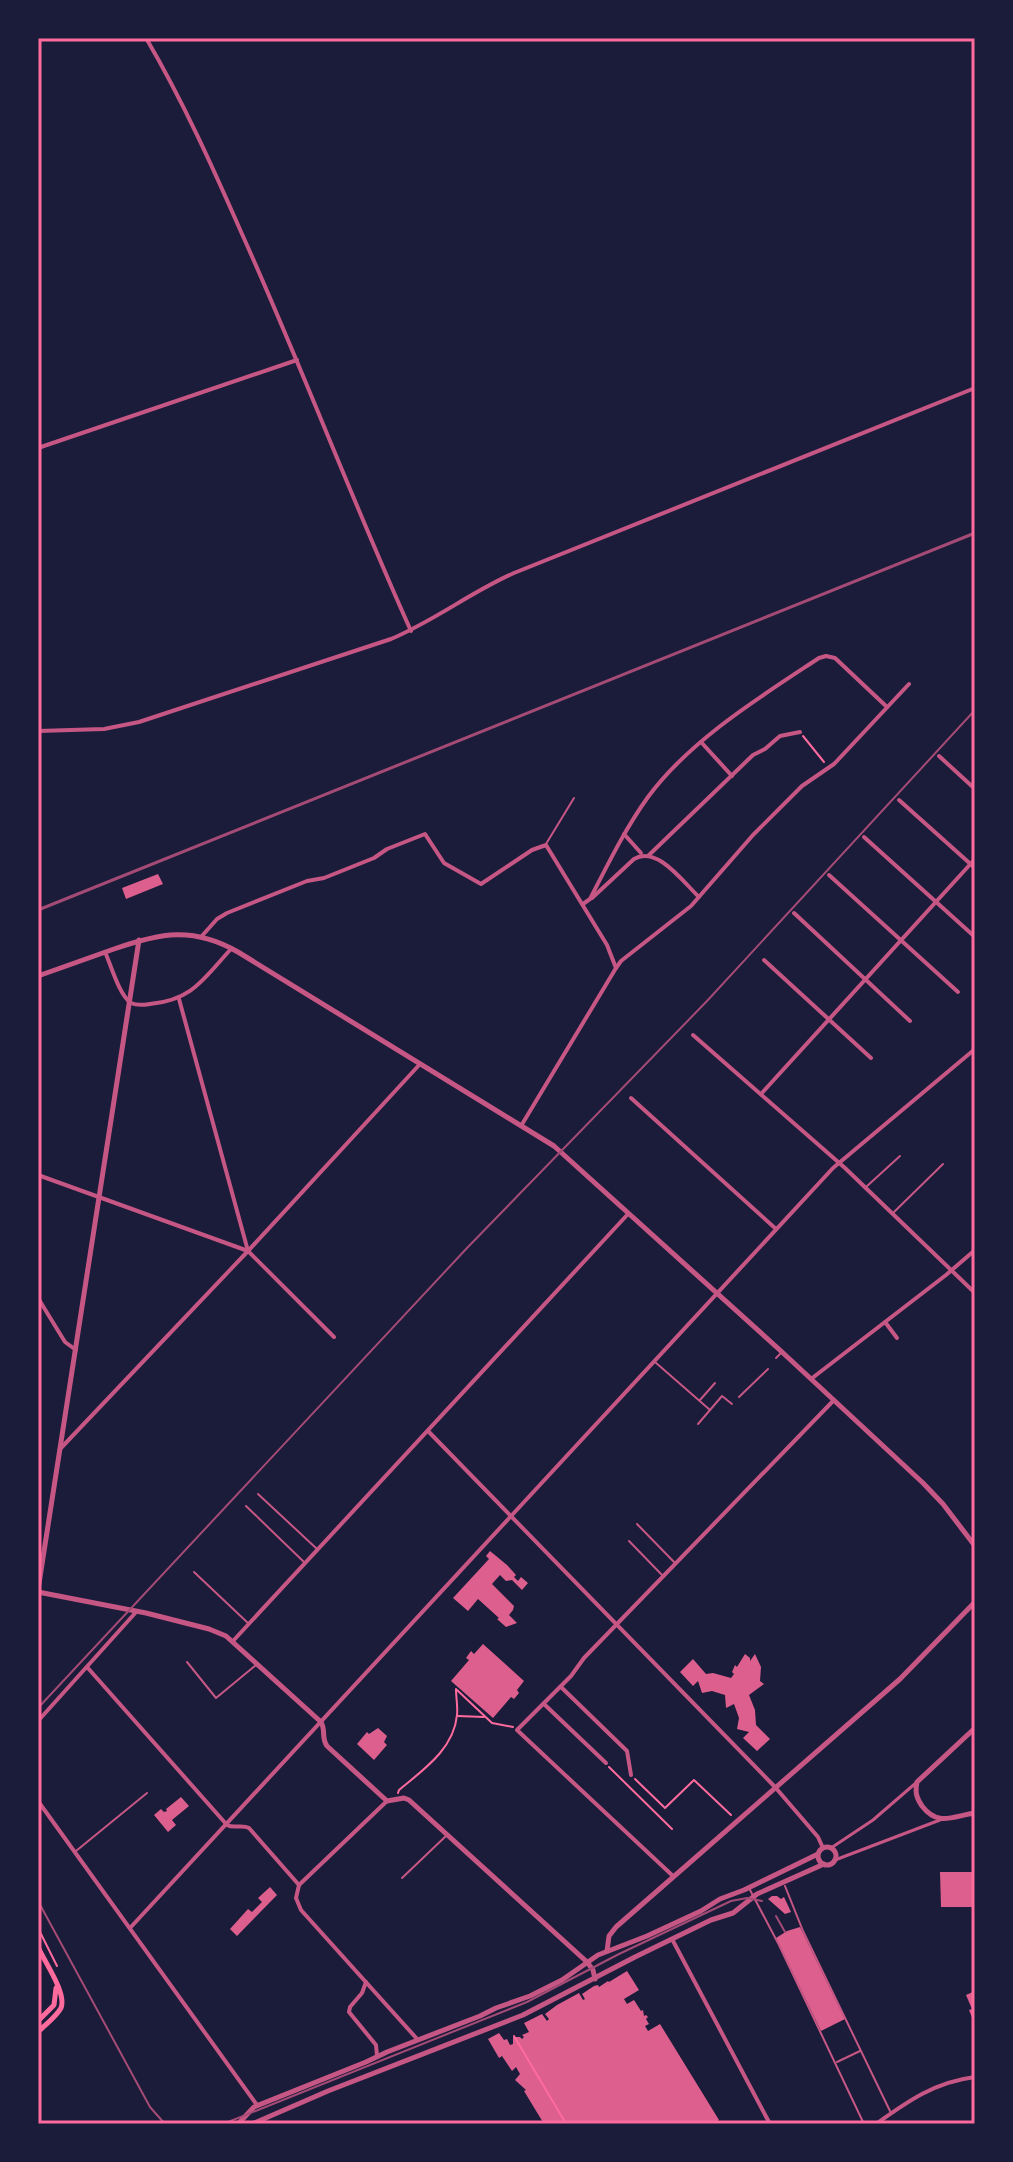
<svg xmlns="http://www.w3.org/2000/svg" width="1013" height="2162" font-family="Arial,sans-serif">
<style>
.building{fill:#dd5f8e}
.lines{fill:none;stroke-linecap:round;stroke-linejoin:round}
.path{stroke:#ff6b9d;stroke-width:2}
.service{stroke:#c65784;stroke-width:2}
.pedestrian{stroke:#c65784;stroke-width:3}
.minor{stroke:#c65784;stroke-width:4}
.tertiary{stroke:#c65784;stroke-width:5}
.secondary{stroke:#ff6b9d;stroke-width:5}
.tram{stroke:#a44b75;stroke-width:2}
.rail{stroke:#a44b75;stroke-width:3}
.neatline{fill:none;stroke:#ff6b9d;stroke-width:3}
</style>
<rect width="100%" height="100%" fill="#1b1b3a"/>
<g class="building">
<path d="M 158,874 L 163,884 L 126,899 L 122,888 Z"/>
<path d="M 490,1551 L 507,1565 L 516,1575 L 514,1577 L 518,1581 L 521,1577 L 528,1583 L 522,1590 L 512,1580 L 506,1581 L 500,1575 L 492,1584 L 514,1606 L 513,1610 L 509,1615 L 517,1623 L 506,1627 L 497,1619 L 499,1618 L 478,1599 L 468,1611 L 453,1598 L 489,1559 L 486,1556 Z"/>
<path d="M 483,1644 L 524,1681 L 517,1690 L 519,1693 L 514,1699 L 511,1697 L 493,1718 L 451,1681 L 469,1660 L 466,1658 L 471,1651 L 474,1654 Z"/>
<path d="M 745,1654 L 750,1658 L 750,1661 L 755,1654 L 761,1667 L 760,1681 L 764,1684 L 749,1695 L 755,1710 L 756,1725 L 770,1739 L 757,1751 L 743,1738 L 749,1732 L 737,1729 L 739,1718 L 734,1704 L 726,1708 L 725,1695 L 712,1691 L 702,1693 L 698,1681 L 693,1686 L 680,1672 L 693,1659 L 706,1674 L 713,1673 L 731,1678 L 734,1674 L 732,1672 L 735,1665 L 737,1667 Z"/>
<path d="M 378,1728 L 387,1736 L 384,1742 L 387,1745 L 374,1760 L 357,1744 L 367,1732 L 369,1734 Z"/>
<path d="M 181,1797 L 189,1806 L 172,1820 L 176,1825 L 168,1832 L 154,1815 L 161,1809 L 164,1812 L 167,1811 L 166,1809 Z"/>
<path d="M 940,1872 L 975,1872 L 975,1907 L 941,1907 Z"/>
<path d="M 270,1887 L 277,1895 L 237,1936 L 230,1929 L 248,1909 L 252,1912 L 262,1902 L 258,1898 Z"/>
<path d="M 772,1896 L 777,1896 L 781,1899 L 784,1897 L 791,1912 L 785,1914 L 768,1899 Z"/>
<path d="M 800,1927 L 845,2019 L 821,2031 L 776,1938 L 787,1931 Z"/>
<path d="M 627,1971 L 639,1990 L 624,1999 L 627,2004 L 634,2000 L 641,2011 L 643,2010 L 644,2016 L 646,2015 L 648,2017 L 646,2019 L 649,2024 L 645,2026 L 648,2031 L 660,2024 L 719,2120 L 713,2124 L 544,2124 L 524,2091 L 526,2090 L 515,2080 L 520,2074 L 516,2067 L 512,2071 L 502,2056 L 499,2058 L 488,2039 L 499,2033 L 504,2040 L 507,2039 L 510,2045 L 513,2044 L 513,2037 L 520,2037 L 522,2039 L 524,2037 L 522,2035 L 529,2032 L 524,2023 L 542,2014 L 547,2021 L 549,2019 L 545,2014 L 557,2005 L 579,1993 L 583,2000 L 585,1999 L 582,1994 L 594,1986 L 598,1985 L 599,1987 L 608,1981 L 609,1982 Z"/>
<path d="M 975,1991 L 975,2025 L 969,2010 L 972,2009 L 966,1995 Z"/>
</g>
<g class="lines">
<g class="path">
<path d="M 803,736 L 824,762"/>
<path d="M 457,1690 L 492,1723 L 513,1727"/>
<path d="M 458,1716 L 484,1717"/>
<path d="M 609,1767 L 672,1829"/>
<path d="M 635,1779 L 665,1808 L 694,1780 L 731,1815"/>
<path d="M 398,1793 L 399,1790 C 423,1770 454,1749 457,1715 C 458,1707 456,1698 456,1689"/>
<path d="M 38,1928 L 57,1966"/>
<path d="M 514,2036 L 565,2122 L 569,2124"/>
</g>
<g class="service">
<path d="M 546,844 L 574,798"/>
<path d="M 866,1187 L 900,1156"/>
<path d="M 893,1213 L 943,1164"/>
<path d="M 776,1358 L 781,1353"/>
<path d="M 655,1362 L 710,1410"/>
<path d="M 739,1397 L 768,1369"/>
<path d="M 700,1400 L 715,1383"/>
<path d="M 698,1424 L 722,1396 L 732,1404"/>
<path d="M 258,1494 L 317,1549"/>
<path d="M 246,1506 L 305,1563"/>
<path d="M 637,1524 L 675,1563"/>
<path d="M 629,1541 L 663,1576"/>
<path d="M 194,1572 L 249,1624"/>
<path d="M 187,1662 L 216,1698 L 256,1665"/>
<path d="M 76,1851 L 147,1793"/>
<path d="M 402,1878 L 447,1835"/>
<path d="M 785,1886 L 803,1931 L 890,2111"/>
<path d="M 749,1888 L 779,1945 L 864,2124"/>
<path d="M 837,2062 L 860,2051"/>
</g>
<g class="pedestrian">
<path d="M 831,1848 L 873,1820 L 917,1782"/>
<path d="M 835,1860 L 940,1820"/>
</g>
<g class="minor">
<path d="M 146,38 C 183,101 213,168 242,234 C 301,365 352,500 411,631"/>
<path d="M 38,448 L 297,360"/>
<path d="M 38,731 L 104,729 L 139,722 L 391,639 C 434,621 471,592 514,573 L 975,388"/>
<path d="M 701,742 L 732,776"/>
<path d="M 939,756 L 975,789"/>
<path d="M 899,800 L 975,868"/>
<path d="M 624,834 L 641,853"/>
<path d="M 864,837 L 975,937"/>
<path d="M 649,855 L 753,755 L 765,749 L 780,736 L 800,732"/>
<path d="M 829,875 L 958,992"/>
<path d="M 592,898 L 634,859 C 657,845 683,882 699,897"/>
<path d="M 583,904 L 590,899 C 608,864 625,829 648,797 C 690,740 760,697 819,658 L 826,656 L 835,658 L 887,707"/>
<path d="M 794,913 L 910,1021"/>
<path d="M 201,937 L 217,919 L 227,913 L 307,881 L 324,878 L 374,858 L 387,849 L 425,834 L 444,863 L 481,884 L 532,850 L 546,845 L 607,945 L 616,968 L 521,1126"/>
<path d="M 105,952 C 111,965 119,995 131,1003 C 137,1006 144,1005 150,1004 C 193,1000 204,978 231,949"/>
<path d="M 764,960 L 871,1058"/>
<path d="M 616,968 L 621,961 L 691,906 L 753,835 L 802,786 L 834,764 L 909,684"/>
<path d="M 179,999 L 248,1251"/>
<path d="M 693,1035 L 845,1168 L 975,1293"/>
<path d="M 761,1094 L 975,859"/>
<path d="M 631,1098 L 776,1229"/>
<path d="M 38,1175 L 248,1251 L 334,1337"/>
<path d="M 38,1298 L 65,1342 L 76,1350"/>
<path d="M 885,1322 L 897,1338"/>
<path d="M 811,1379 L 946,1275 L 975,1250"/>
<path d="M 428,1431 L 775,1787 L 818,1837 L 823,1848"/>
<path d="M 61,1448 L 248,1251 L 420,1064"/>
<path d="M 233,1641 L 628,1214"/>
<path d="M 87,1667 L 227,1825 C 234,1829 242,1824 249,1828 L 299,1885 L 296,1898 L 301,1910 L 418,2040"/>
<path d="M 561,1687 L 627,1751 L 631,1775"/>
<path d="M 544,1704 L 606,1763"/>
<path d="M 38,1721 L 137,1611"/>
<path d="M 38,1801 L 257,2105"/>
<path d="M 673,1876 L 517,1730 L 571,1676 L 584,1658 L 834,1400"/>
<path d="M 299,1885 L 387,1801"/>
<path d="M 130,1928 L 833,1168 L 975,1049"/>
<path d="M 672,1939 L 770,2124"/>
<path d="M 366,1982 L 362,1993 L 350,2007 L 349,2012 L 376,2045 L 377,2056"/>
<path d="M 876,2124 C 908,2101 935,2082 975,2077"/>
</g>
<g class="tertiary">
<path d="M 38,976 C 63,967 88,958 114,949 C 160,933 193,926 238,952 L 554,1146 L 782,1352 L 923,1483 L 943,1504 L 975,1546"/>
<path d="M 38,1590 L 139,940"/>
<path d="M 38,1592 L 146,1613 L 209,1629 L 226,1636 L 321,1722 C 326,1730 321,1738 327,1746 L 387,1801 L 404,1798 L 409,1800 L 587,1962 L 593,1970 L 595,1979"/>
<path d="M 975,1728 L 917,1782 C 915,1792 916,1797 922,1806 C 938,1827 953,1816 975,1813"/>
<circle cx="827" cy="1856" r="9"/>
<path d="M 607,1951 L 609,1936 L 616,1927 L 900,1679 L 975,1602"/>
<path d="M 238,2124 L 254,2107 L 366,2062 L 387,2052 L 480,2016 L 496,2008 L 530,1996 L 562,1980 L 598,1955 L 647,1936 L 701,1911 L 720,1899 L 744,1890 L 818,1854"/>
<path d="M 252,2124 L 328,2091 L 523,2015 L 635,1957 L 711,1920 L 733,1913 L 757,1894 L 824,1864"/>
</g>
<g class="secondary">
<path d="M 38,1947 C 44,1961 67,1993 61,2008 C 56,2017 45,2025 38,2032"/>
<path d="M 38,2021 L 54,2005 L 56,1988"/>
</g>
<g class="tram">
<path d="M 38,1708 L 467,1248 L 707,1001 L 975,710"/>
<path d="M 38,1901 L 150,2107 L 165,2124"/>
<path d="M 776,1916 L 785,1932"/>
<path d="M 223,2124 L 527,2002 L 619,1954 L 731,1901 L 747,1898 L 762,1901"/>
</g>
<path class="rail" d="M 38,910 L 975,533"/>
</g>
<rect width="1013" height="2162" fill="none" stroke="#1b1b3a" stroke-width="80"/>
<rect x="40" y="40" width="933" height="2082" class="neatline"/>
</svg>
